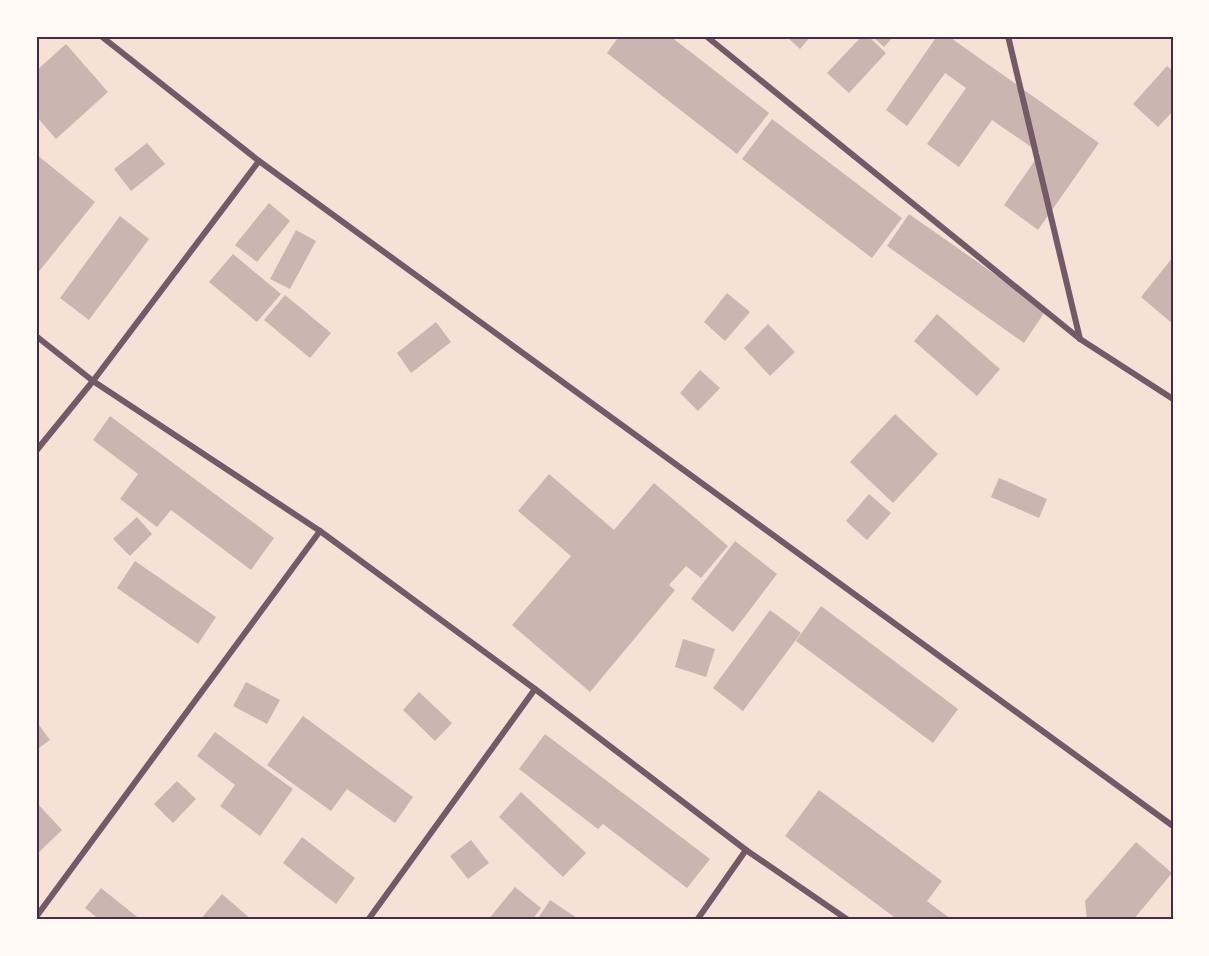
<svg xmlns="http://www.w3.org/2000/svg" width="1209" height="956" font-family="Montserrat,sans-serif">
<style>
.building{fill:#ccb4b1}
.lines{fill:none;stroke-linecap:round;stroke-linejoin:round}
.minor{stroke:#755966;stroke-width:6}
.neatline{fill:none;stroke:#4a2c40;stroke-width:2}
</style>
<rect width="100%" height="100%" fill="#f7e1d7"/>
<g class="building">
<path d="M 619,36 L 670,36 L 769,113 L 737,154 L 607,53 Z"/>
<path d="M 786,36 L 811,36 L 800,49 Z"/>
<path d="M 862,36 L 868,36 L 886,53 L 849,93 L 827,73 Z"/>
<path d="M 872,36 L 894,36 L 884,47 Z"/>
<path d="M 937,36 L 948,36 L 1099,143 L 1038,230 L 1004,205 L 1040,153 L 992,120 L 959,167 L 927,144 L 966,88 L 945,73 L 907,126 L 886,110 Z"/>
<path d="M 66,44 L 108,92 L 56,139 L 36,116 L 36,71 Z"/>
<path d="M 1167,66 L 1173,71 L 1173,111 L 1158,127 L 1133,104 Z"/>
<path d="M 772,119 L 902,218 L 872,258 L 742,159 Z"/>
<path d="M 147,143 L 165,164 L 131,191 L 114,169 Z"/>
<path d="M 36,154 L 95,202 L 36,275 Z"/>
<path d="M 269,203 L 290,221 L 257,262 L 235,245 Z"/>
<path d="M 909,214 L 1046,310 L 1024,343 L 887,246 Z"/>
<path d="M 120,216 L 149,239 L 89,320 L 60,298 Z"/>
<path d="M 296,230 L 316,241 L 290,289 L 270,279 Z"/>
<path d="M 233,254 L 281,294 L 257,322 L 209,282 Z"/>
<path d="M 1173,257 L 1173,324 L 1141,297 Z"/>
<path d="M 727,293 L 750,312 L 725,341 L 704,322 Z"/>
<path d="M 285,295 L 331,333 L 310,358 L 264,320 Z"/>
<path d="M 937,314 L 1000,369 L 977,396 L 914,341 Z"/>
<path d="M 436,322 L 451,342 L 411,373 L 397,353 Z"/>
<path d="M 768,324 L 795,352 L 770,376 L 744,348 Z"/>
<path d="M 700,370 L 720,388 L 698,411 L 680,393 Z"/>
<path d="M 895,414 L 938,454 L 893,503 L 850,462 Z"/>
<path d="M 110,416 L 274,538 L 251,570 L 171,510 L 157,527 L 120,499 L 138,474 L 93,440 Z"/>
<path d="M 549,474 L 614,530 L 654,483 L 728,546 L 701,578 L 686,566 L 669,585 L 675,590 L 590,692 L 512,625 L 571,556 L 518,511 Z"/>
<path d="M 999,478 L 1047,499 L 1039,518 L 991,497 Z"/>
<path d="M 869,494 L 891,513 L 867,540 L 846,521 Z"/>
<path d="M 137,517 L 152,534 L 130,556 L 113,539 Z"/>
<path d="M 735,541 L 777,574 L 733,632 L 691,599 Z"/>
<path d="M 135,561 L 216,617 L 198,644 L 117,588 Z"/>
<path d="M 821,606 L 958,709 L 933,743 L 796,641 Z"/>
<path d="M 770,610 L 801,633 L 743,711 L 713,688 Z"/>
<path d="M 683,639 L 715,649 L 706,677 L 675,667 Z"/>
<path d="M 246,682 L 280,700 L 267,724 L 233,706 Z"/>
<path d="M 419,692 L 452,723 L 435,741 L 403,710 Z"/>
<path d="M 303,716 L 413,797 L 395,823 L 347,789 L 331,811 L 267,765 Z"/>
<path d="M 36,721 L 50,740 L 36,750 Z"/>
<path d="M 215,732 L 293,789 L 260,836 L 220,806 L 235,785 L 197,756 Z"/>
<path d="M 545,734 L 710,859 L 687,888 L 603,824 L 598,829 L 519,769 Z"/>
<path d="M 177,781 L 196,799 L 173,823 L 154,804 Z"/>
<path d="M 819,790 L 942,881 L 927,901 L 952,920 L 898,920 L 785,836 Z"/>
<path d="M 521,792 L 586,853 L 563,877 L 499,817 Z"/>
<path d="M 36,802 L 62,830 L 36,855 Z"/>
<path d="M 302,837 L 355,878 L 336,904 L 283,863 Z"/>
<path d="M 471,840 L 489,863 L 468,879 L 450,856 Z"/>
<path d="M 1136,842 L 1172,873 L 1133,920 L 1087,920 L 1085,901 Z"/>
<path d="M 515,887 L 541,908 L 532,920 L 488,920 Z"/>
<path d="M 101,888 L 141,920 L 100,920 L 85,908 Z"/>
<path d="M 222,894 L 252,920 L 200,920 Z"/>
<path d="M 550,900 L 580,920 L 537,920 Z"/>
</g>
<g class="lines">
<g class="minor">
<path d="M 101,36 L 259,161 L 1173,826"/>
<path d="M 706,36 L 1080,339 L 1173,399"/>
<path d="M 1008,36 L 1080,339"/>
<path d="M 36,336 L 93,381 L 320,531 L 535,689 L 746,850 L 848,920"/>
<path d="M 36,451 L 93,381 L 259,161"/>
<path d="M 36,917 L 320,531"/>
<path d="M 368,920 L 535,689"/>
<path d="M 697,920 L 746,850"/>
</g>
</g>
<rect width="1209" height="956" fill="none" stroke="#fffaf5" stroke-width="75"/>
<rect x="38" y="38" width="1134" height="880" class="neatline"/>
</svg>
